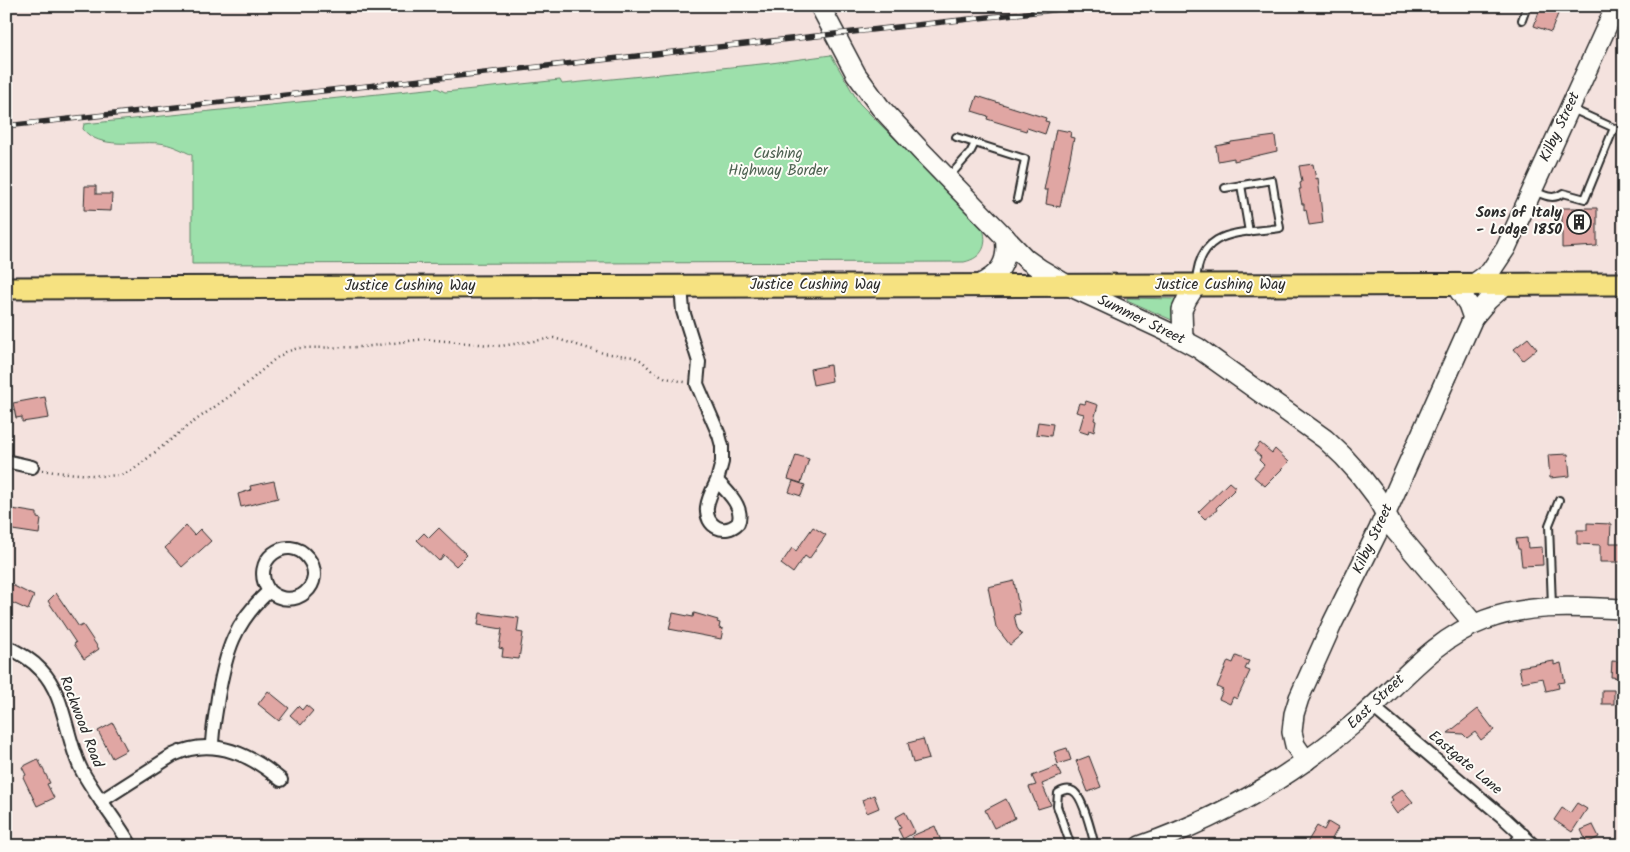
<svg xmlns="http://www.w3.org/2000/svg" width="1630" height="852" font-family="Kalam,sans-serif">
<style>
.green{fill:#9de0ab;stroke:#64866b}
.building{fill:#e0a6a3;stroke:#2b2b2b}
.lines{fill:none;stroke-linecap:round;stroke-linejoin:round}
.lane-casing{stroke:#2b2b2b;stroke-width:10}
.street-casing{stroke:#2b2b2b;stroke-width:16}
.secondary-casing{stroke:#2b2b2b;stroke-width:22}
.primary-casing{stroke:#2b2b2b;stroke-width:25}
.path{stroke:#2b2b2b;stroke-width:2.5;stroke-dasharray:1 4;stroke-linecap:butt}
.lane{stroke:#fdfcf7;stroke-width:6}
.street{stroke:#fdfcf7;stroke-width:12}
.secondary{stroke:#fdfcf7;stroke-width:19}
.primary{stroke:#f6e281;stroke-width:21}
.rail-casing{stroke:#2b2b2b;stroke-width:5.5}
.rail{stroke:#fdfcf7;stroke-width:4;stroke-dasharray:11;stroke-linecap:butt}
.labels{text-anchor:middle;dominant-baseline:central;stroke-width:4;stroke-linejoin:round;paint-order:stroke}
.street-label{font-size:15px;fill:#2b2b2b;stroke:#fdfcf7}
.park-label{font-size:15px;fill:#4d6151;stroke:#fdfcf7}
.poi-label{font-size:15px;font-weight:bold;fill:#2b2b2b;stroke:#fdfcf7;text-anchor:end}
</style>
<rect width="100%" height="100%" fill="#f4e2de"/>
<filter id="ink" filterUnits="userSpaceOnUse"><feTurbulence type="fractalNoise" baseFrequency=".02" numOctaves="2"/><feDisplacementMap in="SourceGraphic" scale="10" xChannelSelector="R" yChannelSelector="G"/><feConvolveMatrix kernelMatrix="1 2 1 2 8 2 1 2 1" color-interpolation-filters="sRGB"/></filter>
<g filter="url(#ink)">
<g class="green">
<path d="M 831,55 L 859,103 L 982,226 C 989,244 983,258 964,262 L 192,264 L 192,155 C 182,150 170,144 159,143 C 135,141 99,150 83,129 L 84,124 L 437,88 L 445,92 L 560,80 L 562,84 L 771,63 Z"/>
<path d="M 1127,298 L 1176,299 L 1174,321 L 1127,300 Z"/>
</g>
<g class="building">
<path d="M 1541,6 L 1561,6 L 1551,32 L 1534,26 Z"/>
<path d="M 977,96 L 1046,118 L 1045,121 L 1049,122 L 1045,134 L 1027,128 L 1026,131 L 987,119 L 988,116 L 972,111 Z"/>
<path d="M 1056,129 L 1071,132 L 1070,137 L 1074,138 L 1060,207 L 1046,204 L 1048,190 L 1044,190 Z"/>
<path d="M 1275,136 L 1277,151 L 1234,161 L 1234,158 L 1218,161 L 1216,146 L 1231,143 L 1231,142 Z"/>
<path d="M 1313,164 L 1316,179 L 1318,178 L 1323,223 L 1309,225 L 1306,209 L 1304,210 L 1304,204 L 1302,204 L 1299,189 L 1301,189 L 1300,183 L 1302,182 L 1299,166 Z"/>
<path d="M 85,186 L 96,186 L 96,194 L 112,194 L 111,211 L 84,210 Z"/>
<path d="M 1562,208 L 1597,208 L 1597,246 L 1562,248 Z"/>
<path d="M 1528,338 L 1537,349 L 1523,360 L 1514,349 Z"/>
<path d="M 830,365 L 832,381 L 813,385 L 810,369 Z"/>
<path d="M 45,397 L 49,418 L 22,422 L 22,417 L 16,418 L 13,403 Z"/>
<path d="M 1086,401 L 1098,405 L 1094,420 L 1096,421 L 1094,432 L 1089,430 L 1088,434 L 1079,431 L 1084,414 L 1076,412 L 1079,403 L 1085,404 Z"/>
<path d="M 1038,422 L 1053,424 L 1051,436 L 1036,434 Z"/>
<path d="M 1260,443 L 1272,453 L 1275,449 L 1289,462 L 1265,486 L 1254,477 L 1264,465 L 1259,460 L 1261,457 L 1254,451 Z"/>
<path d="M 1568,454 L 1570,476 L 1550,478 L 1548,455 Z"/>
<path d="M 796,455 L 809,459 L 801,483 L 788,479 Z"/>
<path d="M 274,481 L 278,498 L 241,507 L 238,494 L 251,490 L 250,486 Z"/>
<path d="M 793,481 L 805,485 L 801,496 L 789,492 Z"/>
<path d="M 1229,482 L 1236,488 L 1216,508 L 1217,510 L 1205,519 L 1198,512 Z"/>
<path d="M 6,508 L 37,513 L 37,518 L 41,519 L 39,534 L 6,529 Z"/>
<path d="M 1587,523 L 1611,524 L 1610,543 L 1624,543 L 1623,562 L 1600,562 L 1600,545 L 1577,544 L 1577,530 L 1587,530 Z"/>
<path d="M 186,526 L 194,535 L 200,529 L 211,541 L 182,567 L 165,548 Z"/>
<path d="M 813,527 L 826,535 L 809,559 L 805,556 L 793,573 L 781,564 L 792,548 L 796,551 Z"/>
<path d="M 439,528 L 467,555 L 456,566 L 444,555 L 439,561 L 417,540 L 424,533 L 429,538 Z"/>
<path d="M 1527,538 L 1528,548 L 1542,547 L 1543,565 L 1522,566 L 1520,549 L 1518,549 L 1516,539 Z"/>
<path d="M 1014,581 L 1020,614 L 1014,615 L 1017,628 L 1022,635 L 1010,645 L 996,627 L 988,587 Z"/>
<path d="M 6,582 L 34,596 L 28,610 L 6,600 Z"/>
<path d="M 56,593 L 79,627 L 83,625 L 99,649 L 84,659 L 74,644 L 76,643 L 48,601 Z"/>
<path d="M 480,613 L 519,618 L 517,632 L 523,633 L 519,659 L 502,657 L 503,649 L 499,648 L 502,629 L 478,625 Z"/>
<path d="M 673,613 L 693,617 L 694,613 L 718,620 L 717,622 L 720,623 L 719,628 L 723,629 L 721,639 L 669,629 Z"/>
<path d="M 1236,656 L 1249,661 L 1245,669 L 1250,671 L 1237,699 L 1233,697 L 1230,704 L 1219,699 L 1223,690 L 1217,687 L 1228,661 L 1233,663 Z"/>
<path d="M 1554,661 L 1554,665 L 1561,663 L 1565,682 L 1558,683 L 1559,688 L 1546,691 L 1543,678 L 1522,682 L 1519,667 Z"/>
<path d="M 1612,661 L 1624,662 L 1622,678 L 1611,677 Z"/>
<rect x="1602" y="690" width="12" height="14"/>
<path d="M 268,691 L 289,708 L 279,721 L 258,704 Z"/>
<path d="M 306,705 L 313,711 L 301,725 L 290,715 L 298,706 L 302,710 Z"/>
<path d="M 1478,709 L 1494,730 L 1481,740 L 1475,732 L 1467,738 L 1463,734 L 1448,733 Z"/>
<path d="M 113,723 L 127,750 L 112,758 L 98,731 Z"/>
<path d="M 923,739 L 929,759 L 913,763 L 908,743 Z"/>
<path d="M 1067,748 L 1071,760 L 1058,764 L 1054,752 Z"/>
<path d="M 1089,756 L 1101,787 L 1088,792 L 1076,761 Z"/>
<path d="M 38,759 L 50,783 L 47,784 L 54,798 L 37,806 L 23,777 L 26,775 L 22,767 Z"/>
<path d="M 1057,766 L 1061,776 L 1042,784 L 1051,805 L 1038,809 L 1029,787 L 1036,785 L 1032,776 Z"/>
<path d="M 1402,789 L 1413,802 L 1397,814 L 1389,803 L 1393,800 L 1391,797 Z"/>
<path d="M 874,795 L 879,808 L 867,813 L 862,800 Z"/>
<path d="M 1006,799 L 1015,818 L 994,828 L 985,810 Z"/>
<path d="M 1577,803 L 1587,809 L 1572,832 L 1554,820 L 1562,808 L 1570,813 Z"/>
<path d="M 905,812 L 915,832 L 903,839 L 898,829 L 901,828 L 896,817 Z"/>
<path d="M 1328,822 L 1338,828 L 1328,846 L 1305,846 L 1317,826 L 1324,830 Z"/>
<path d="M 1593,825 L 1599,837 L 1587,843 L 1581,830 Z"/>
<path d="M 935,826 L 943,846 L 916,846 L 912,836 Z"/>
</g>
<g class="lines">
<g class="lane-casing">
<g id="lane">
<path d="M 1522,20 L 1527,6"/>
<path d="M 956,137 L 1025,159 L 1017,199"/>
<path d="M 948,178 L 970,153 L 975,143"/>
<path d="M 1241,185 L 1249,232"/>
<path d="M 1534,191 C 1544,195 1553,201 1563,193 L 1585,199 L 1614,128 L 1572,109"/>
<path d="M 1196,282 C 1199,227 1240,234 1280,228 L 1272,180 L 1225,188"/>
<path d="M 1552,606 L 1549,525 L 1559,500"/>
<path d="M 1071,846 L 1057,806 L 1058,793 C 1063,790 1068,788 1073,791 C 1083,796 1092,834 1095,846"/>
</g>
</g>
<g class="street-casing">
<g id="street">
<path d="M 681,286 L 683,311 L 699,362 L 697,384 L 719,435 L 722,446 L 722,462 L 717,481 C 727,491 745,508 738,523 C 725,536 705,527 707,507 C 708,498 713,489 717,481"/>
<path d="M 6,461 L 32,467"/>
<path d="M 6,646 C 19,653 31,659 41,670 C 65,694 66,739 81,769 C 95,796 116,819 131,846"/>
<path d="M 1373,707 L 1504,818 L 1534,846"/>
<path d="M 212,746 C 212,730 216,713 218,697 C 226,651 234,623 269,591 C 294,613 328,584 308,558 C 288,532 248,561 269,591"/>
<path d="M 101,801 L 173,755 C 212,736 250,754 281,780"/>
<path d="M 1514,846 L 1523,835"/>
</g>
</g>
<g class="secondary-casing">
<g id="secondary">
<path d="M 820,6 L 856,74 L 880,107 L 922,152 L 1026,259 L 1040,269 L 1067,285 L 1168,332 L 1198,348 L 1325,439 L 1343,456 L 1360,475 L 1376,496 L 1393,528 L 1474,624"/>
<path d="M 978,285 C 1000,275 1009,262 1005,237"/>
<path d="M 1456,286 L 1468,304 L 1473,318"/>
<path d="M 1471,286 L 1490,272 L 1506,248 L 1616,6"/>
<path d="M 1183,339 L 1182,310 L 1187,299 L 1196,285"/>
<path d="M 1306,761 L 1295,745 L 1292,732 L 1294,714 L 1299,698 L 1333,622 L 1378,531 L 1473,318 L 1488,300 L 1504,286"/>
<path d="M 1140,846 C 1221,818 1294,775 1358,720 C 1399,685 1433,639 1485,620 C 1529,603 1578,607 1624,609"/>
</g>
</g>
<g class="primary-casing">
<path id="primary" d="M 6,288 L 1624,284"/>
</g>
<path class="path" d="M 42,470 L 54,472 L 104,476 L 121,475 L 133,470 L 189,425 L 244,386 L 275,359 L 286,352 L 298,348 L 363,347 L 424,339 L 501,346 L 554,338 L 603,353 L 634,357 L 642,361 L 651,370 L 666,378 L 685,382"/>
<use href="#lane" class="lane"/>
<use href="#street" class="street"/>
<use href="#secondary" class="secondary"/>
<use href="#primary" class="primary"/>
<g class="rail-casing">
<path id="rail" d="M 6,126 L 1088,6"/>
</g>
<use href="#rail" class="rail"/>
</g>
</g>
<defs>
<g id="building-ring" transform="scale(1.25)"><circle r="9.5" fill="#fdfcf7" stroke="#2b2b2b" stroke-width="1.5"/><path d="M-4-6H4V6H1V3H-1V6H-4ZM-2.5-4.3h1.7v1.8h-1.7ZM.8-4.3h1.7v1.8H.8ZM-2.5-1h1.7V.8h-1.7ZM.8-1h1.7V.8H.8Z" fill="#2b2b2b"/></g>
</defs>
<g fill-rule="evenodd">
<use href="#building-ring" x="1579" y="222"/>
</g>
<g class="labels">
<g class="street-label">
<text transform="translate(1560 127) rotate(-65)">Kilby Street</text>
<text x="815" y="285">Justice Cushing Way</text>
<text x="1220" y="285">Justice Cushing Way</text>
<text x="410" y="286">Justice Cushing Way</text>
<text transform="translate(1141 320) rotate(26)">Summer Street</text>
<text transform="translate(1373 539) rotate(-65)">Kilby Street</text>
<text transform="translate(1376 702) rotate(-43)">East Street</text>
<text transform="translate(81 722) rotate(69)">Rockwood Road</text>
<text transform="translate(1465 763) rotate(40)">Eastgate Lane</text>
</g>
<g class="park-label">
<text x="778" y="154">Cushing<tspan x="778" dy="17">Highway Border</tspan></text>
</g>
<g class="poi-label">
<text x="1562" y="213">Sons of Italy<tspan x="1562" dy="17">- Lodge 1850</tspan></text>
</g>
</g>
<rect width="1630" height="852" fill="none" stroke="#fdfcf7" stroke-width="25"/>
<rect x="12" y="12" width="1605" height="827" fill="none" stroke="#2b2b2b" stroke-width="2" filter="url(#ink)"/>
</svg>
